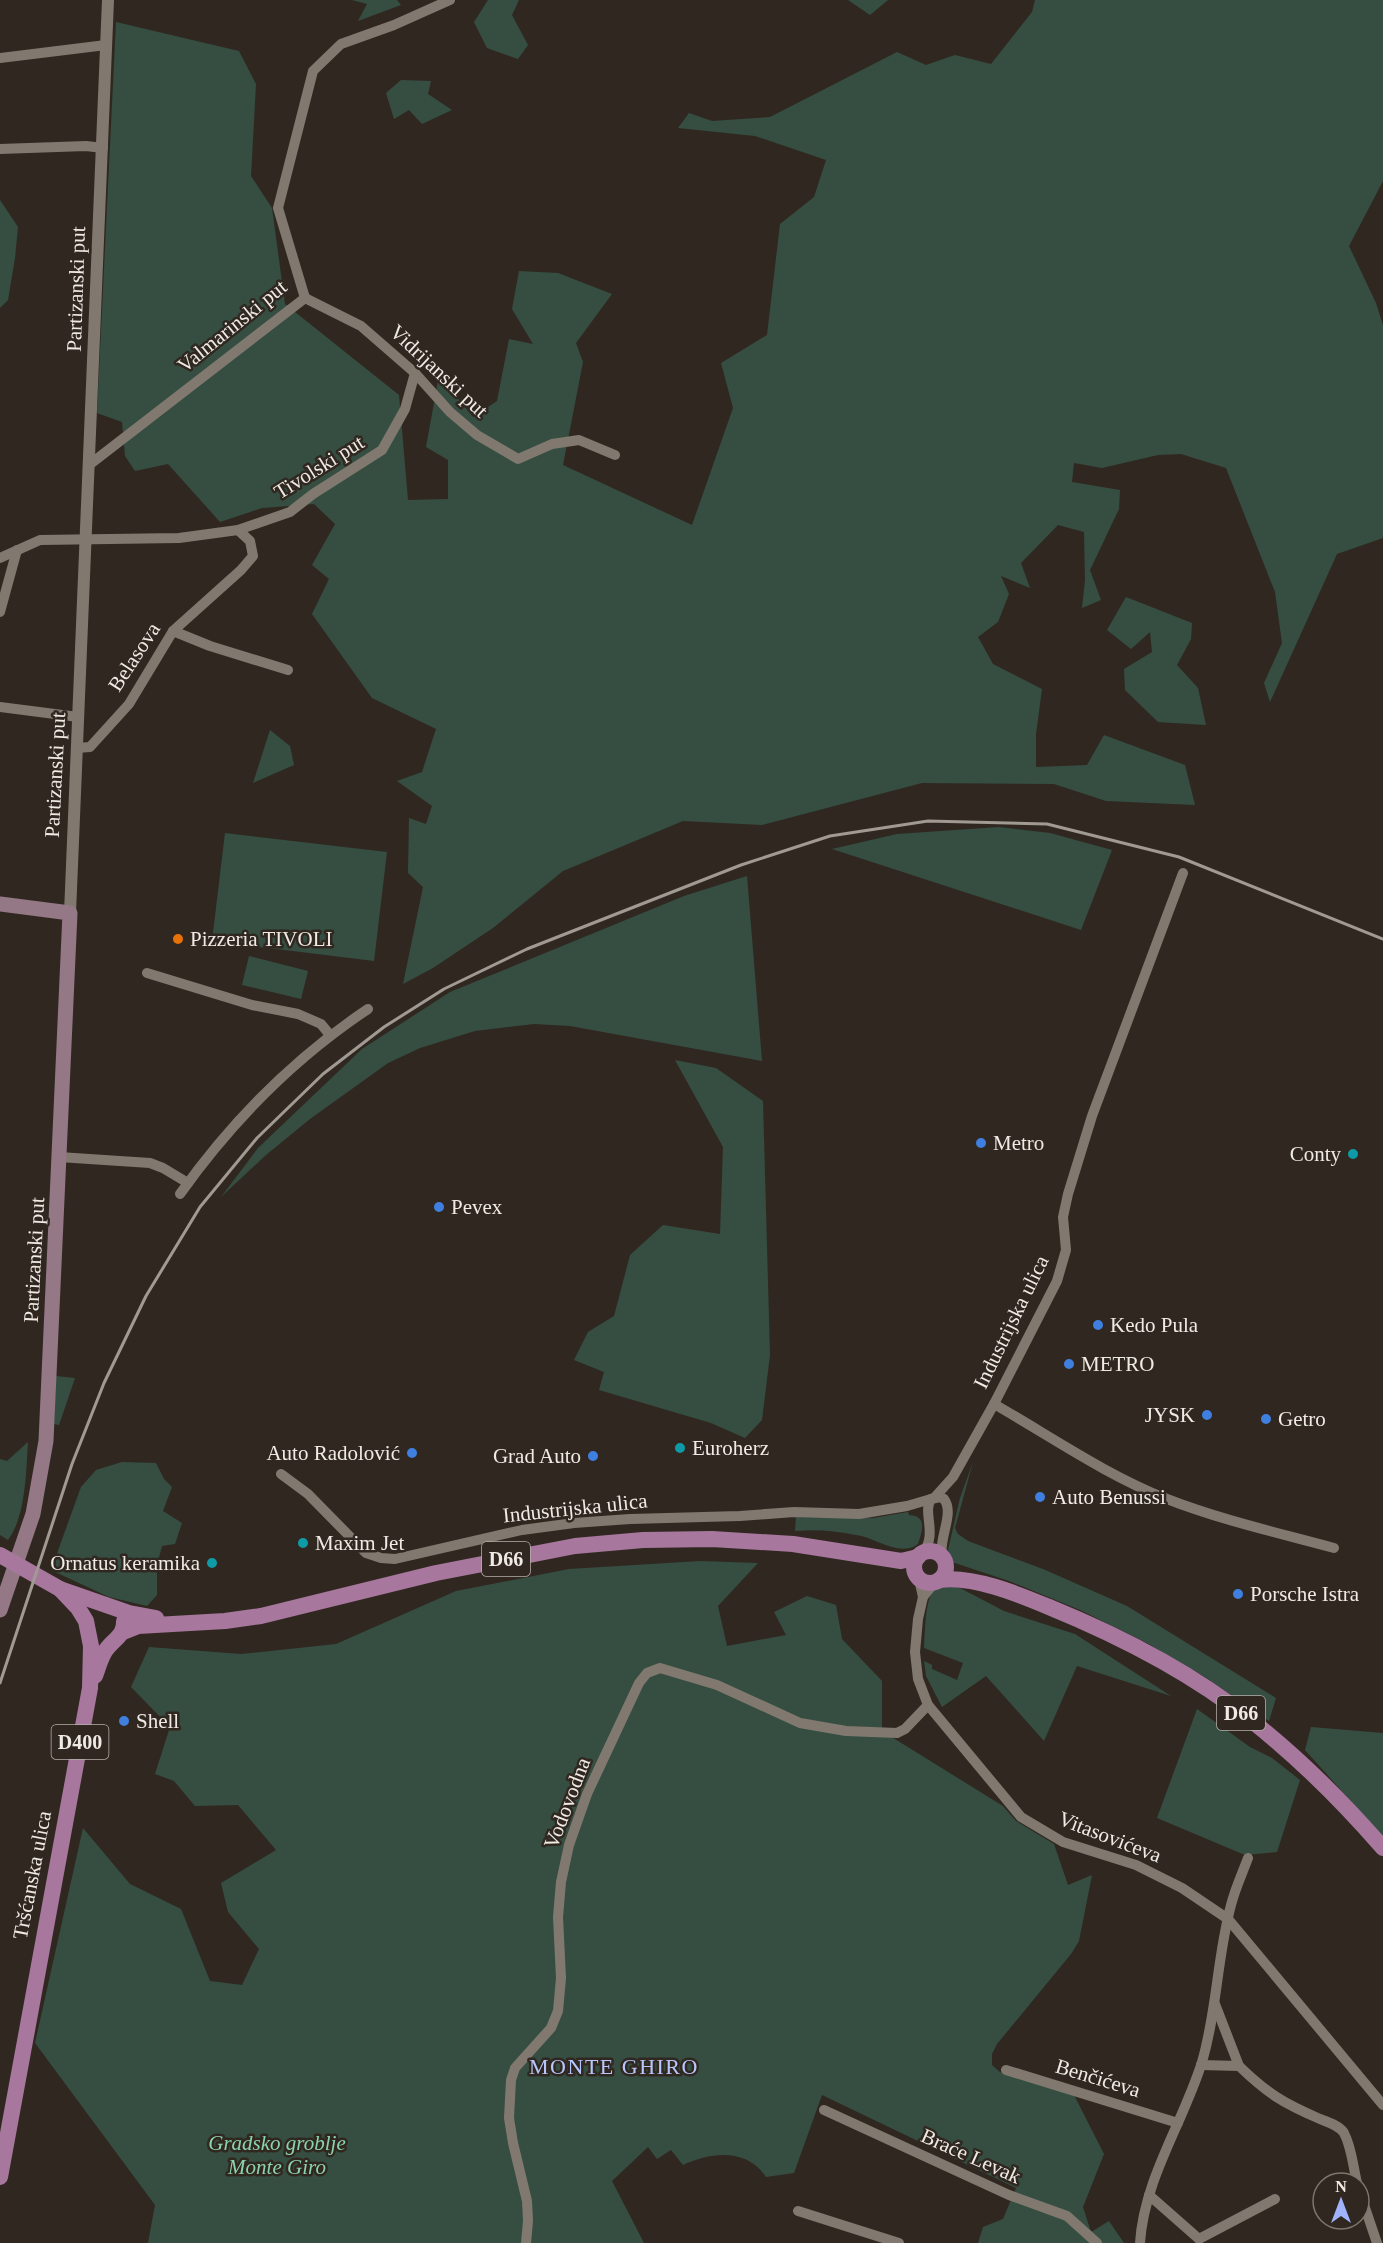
<svg xmlns="http://www.w3.org/2000/svg" width="1383" height="2243" font-family="'Times New Roman',serif">
<style>
.green{fill:#354e41}
.lines{fill:none;stroke-linecap:round;stroke-linejoin:round}
.minor{stroke:#81796f;stroke-width:10}
.tertiary{stroke:#81796f;stroke-width:12}
.secondary{stroke:#947886;stroke-width:15}
.primary{stroke:#a7779d;stroke-width:16}
.rail{stroke:#a09a93;stroke-width:3}
.food-dot{fill:#e8710a;stroke:#302820;stroke-width:2}
.shop-dot{fill:#3f7fe0;stroke:#302820;stroke-width:2}
.culture-dot{fill:#0f9aa8;stroke:#302820;stroke-width:2}
.labels{text-anchor:middle;dominant-baseline:central;stroke-width:5;stroke-linejoin:round;paint-order:stroke}
.shield{fill:#302820;stroke:#b6b0a9;stroke-width:1.5}
.shield-label{font-size:20px;font-weight:bold;fill:#efeae4}
.street-label{font-size:21px;fill:#efeae4;stroke:#302820}
.poi-label{font-size:21px;fill:#efeae4;stroke:#302820;text-anchor:start}
.park-label{font-size:21px;font-style:italic;fill:#8cd4ae;stroke:#302820}
.neighbourhood-label{font-size:22px;letter-spacing:1.5px;fill:#b7c7fe;stroke:#302820}
</style>
<rect width="100%" height="100%" fill="#302820"/>
<g class="green">
<path d="M 352,0 L 397,0 L 401,5 L 358,21 L 367,4 Z"/>
<path d="M 488,0 L 519,0 L 512,15 L 528,45 L 518,59 L 487,48 L 474,22 Z"/>
<path d="M 848,0 L 888,0 L 870,15 Z"/>
<path d="M 1035,0 L 1383,0 L 1383,181 L 1349,246 L 1376,303 L 1383,325 L 1383,538 L 1337,554 L 1270,702 L 1264,683 L 1282,643 L 1275,592 L 1226,468 L 1181,454 L 1158,455 L 1102,468 L 1074,463 L 1072,482 L 1120,490 L 1119,509 L 1090,570 L 1101,600 L 1082,608 L 1085,580 L 1084,532 L 1058,525 L 1021,563 L 1030,588 L 1001,576 L 1009,594 L 998,622 L 978,637 L 993,664 L 1042,689 L 1036,734 L 1036,767 L 1087,765 L 1104,735 L 1185,765 L 1195,805 L 1106,801 L 1054,784 L 922,783 L 762,825 L 683,821 L 563,871 L 493,928 L 433,968 L 403,984 L 423,887 L 408,873 L 409,818 L 426,824 L 432,806 L 397,781 L 422,772 L 436,729 L 372,698 L 312,614 L 329,579 L 312,565 L 335,524 L 314,504 L 262,508 L 220,522 L 168,464 L 135,471 L 125,456 L 122,422 L 97,413 L 116,22 L 239,51 L 256,84 L 251,176 L 272,208 L 285,304 L 399,395 L 408,500 L 448,499 L 448,460 L 426,447 L 439,375 L 473,417 L 497,401 L 509,339 L 533,344 L 512,309 L 519,271 L 558,273 L 612,294 L 576,343 L 583,362 L 563,465 L 692,525 L 733,408 L 721,363 L 767,335 L 780,224 L 814,197 L 826,160 L 755,136 L 678,128 L 689,113 L 712,121 L 770,117 L 897,52 L 926,65 L 955,55 L 991,64 L 1032,12 Z"/>
<path d="M 401,80 L 431,81 L 428,94 L 452,110 L 422,124 L 409,110 L 394,119 L 386,93 Z"/>
<path d="M 0,200 L 18,227 L 15,258 L 8,300 L 0,308 Z"/>
<path d="M 1126,597 L 1192,623 L 1191,639 L 1177,665 L 1198,688 L 1206,725 L 1158,722 L 1125,690 L 1124,669 L 1152,652 L 1150,632 L 1131,649 L 1107,630 Z"/>
<path d="M 270,730 L 290,746 L 294,765 L 253,783 Z"/>
<path d="M 999,827 L 1050,833 L 1112,850 L 1081,930 L 832,849 L 897,834 Z"/>
<path d="M 225,833 L 387,852 L 374,961 L 212,941 Z"/>
<path d="M 747,876 L 762,1061 L 570,1026 L 534,1024 L 475,1031 L 420,1048 L 388,1063 L 310,1119 L 266,1155 L 221,1197 L 258,1148 L 362,1049 L 450,992 L 684,896 Z"/>
<path d="M 249,956 L 308,971 L 301,999 L 242,985 Z"/>
<path d="M 675,1060 L 716,1068 L 763,1101 L 770,1355 L 762,1420 L 745,1438 L 711,1423 L 599,1390 L 604,1372 L 574,1360 L 588,1332 L 614,1316 L 630,1255 L 663,1225 L 720,1234 L 723,1147 Z"/>
<path d="M 56,1376 L 75,1378 L 59,1425 L 54,1424 Z"/>
<path d="M 28,1442 C 26,1472 26,1516 8,1540 L 0,1535 L 0,1459 L 7,1461 Z"/>
<path d="M 122,1462 L 156,1463 L 164,1479 L 172,1487 L 163,1511 L 182,1523 L 175,1544 L 162,1546 L 157,1565 L 157,1595 L 147,1606 L 109,1597 L 51,1570 L 81,1487 L 96,1470 Z"/>
<path d="M 973,1462 L 955,1528 L 958,1534 L 968,1541 L 1043,1569 L 1127,1606 L 1276,1698 L 1269,1721 L 1205,1677 L 1147,1643 L 1080,1610 L 1009,1581 L 952,1562 L 949,1557 L 948,1550 L 960,1498 Z"/>
<path d="M 908,1512 L 909,1515 C 928,1516 922,1531 918,1544 C 899,1558 875,1537 856,1535 C 835,1531 816,1529 795,1531 L 796,1516 L 873,1518 Z"/>
<path d="M 700,1561 L 758,1563 L 718,1606 L 727,1646 L 786,1635 L 774,1612 L 807,1596 L 836,1605 L 842,1639 L 882,1681 L 882,1731 L 1003,1806 L 1016,1821 L 1054,1844 L 1068,1885 L 1092,1875 L 1079,1941 L 1071,1954 L 997,2044 L 992,2054 L 992,2065 L 1000,2072 L 1074,2095 L 1104,2154 L 1083,2207 L 1091,2232 L 1109,2221 L 1124,2243 L 978,2243 L 983,2227 L 1003,2219 L 1016,2188 L 822,2095 L 794,2173 L 766,2177 C 747,2148 711,2152 683,2165 L 671,2150 L 657,2159 L 648,2147 L 612,2181 L 644,2243 L 148,2243 L 155,2205 L 35,2043 L 83,1828 L 130,1884 L 181,1909 L 210,1981 L 242,1985 L 259,1949 L 228,1912 L 221,1883 L 276,1850 L 238,1805 L 195,1806 L 174,1781 L 155,1774 L 170,1727 L 131,1687 L 149,1647 L 241,1654 L 336,1644 L 456,1591 L 569,1569 Z"/>
<path d="M 945,1585 L 960,1588 L 1004,1611 L 1075,1634 L 1171,1696 L 1077,1666 L 1044,1741 L 986,1676 L 942,1707 L 926,1676 L 924,1661 L 932,1665 L 932,1669 L 957,1680 L 963,1663 L 924,1648 C 925,1633 925,1605 932,1592 C 935,1587 940,1586 945,1585 Z"/>
<path d="M 1197,1709 L 1250,1747 L 1272,1758 L 1300,1780 L 1277,1852 L 1245,1855 L 1157,1818 Z"/>
<path d="M 1311,1727 L 1383,1733 L 1383,1837 L 1305,1750 Z"/>
</g>
<g class="lines">
<g class="minor">
<path d="M 0,58 L 106,45"/>
<path d="M 0,149 L 86,146 L 103,148"/>
<path d="M 305,298 L 361,326 L 415,373 L 450,412 L 477,435 L 518,459 L 552,444 L 579,440 L 615,455"/>
<path d="M 89,465 L 305,298 L 278,208 L 313,71 L 341,44 L 394,25 L 450,0"/>
<path d="M 0,558 L 40,540 L 179,538 L 238,530 L 290,512 L 313,494 L 382,450 L 405,409 L 415,373"/>
<path d="M 0,612 L 17,550"/>
<path d="M 173,631 L 210,646 L 288,670"/>
<path d="M 0,707 L 78,717"/>
<path d="M 77,748 L 90,747 L 129,704 L 173,631 L 241,570 L 253,556 L 250,541 L 238,530"/>
<path d="M 147,973 L 252,1005 L 298,1014 L 321,1024 L 330,1035"/>
<path d="M 59,1157 L 150,1163 L 163,1168 L 188,1183"/>
<path d="M 180,1194 C 232,1121 293,1059 368,1009"/>
<path d="M 994,1404 C 1050,1436 1106,1475 1167,1499 C 1221,1520 1279,1533 1334,1548"/>
<path d="M 281,1474 L 308,1494 L 366,1553 L 381,1558 L 395,1559 L 522,1530 L 574,1523 L 630,1519 L 740,1516 L 794,1512 L 859,1514 L 907,1506 L 931,1499"/>
<path d="M 935,1497 L 953,1477 L 994,1404 L 1057,1281 L 1066,1250 L 1063,1217 L 1068,1194 L 1092,1116 L 1183,873"/>
<path d="M 923,1553 C 938,1533 922,1513 931,1499 L 940,1497 L 944,1499 C 955,1513 938,1539 942,1557"/>
<path d="M 919,1579 L 923,1597"/>
<path d="M 935,1582 L 923,1597 L 918,1619 L 915,1652 L 918,1679 L 928,1705 L 1021,1817 L 1063,1842 L 1136,1865 L 1182,1888 L 1228,1919 L 1383,2105"/>
<path d="M 1201,2065 L 1239,2066 L 1215,2004"/>
<path d="M 1239,2066 C 1268,2094 1283,2103 1320,2119 C 1328,2122 1340,2126 1344,2133 C 1352,2148 1353,2167 1357,2183"/>
<path d="M 1006,2070 L 1178,2123"/>
<path d="M 824,2110 L 1009,2195 L 1067,2216 L 1097,2243"/>
<path d="M 1359,2190 L 1377,2243"/>
<path d="M 1149,2195 L 1199,2239 L 1275,2199"/>
<path d="M 798,2211 L 899,2243"/>
<path d="M 526,2243 L 528,2221 L 527,2201 L 513,2143 L 509,2118 L 511,2080 L 515,2068 L 551,2028 L 558,2011 L 561,1978 L 558,1917 L 561,1882 L 569,1845 L 587,1794 L 639,1683 L 647,1673 L 660,1668 L 717,1685 L 800,1723 L 846,1731 L 897,1733 L 905,1729 L 928,1705"/>
<path d="M 1140,2243 C 1144,2179 1183,2123 1202,2062 C 1217,2011 1217,1957 1231,1905 C 1235,1889 1242,1874 1248,1858"/>
</g>
<path class="tertiary" d="M 70,913 L 108,0"/>
<path class="secondary" d="M 0,904 L 70,913 L 46,1441 L 33,1514 L 0,1610"/>
<g class="primary">
<circle cx="930" cy="1567" r="16"/>
<path d="M 0,1555 L 60,1589 L 129,1613 L 156,1618"/>
<path d="M 939,1580 C 972,1575 1018,1594 1049,1607 C 1120,1636 1191,1672 1252,1721 C 1300,1759 1343,1802 1383,1848"/>
<path d="M 123,1632 L 138,1626 L 225,1621 L 261,1616 L 436,1573 L 575,1546 L 643,1540 L 712,1539 L 793,1544 L 901,1561 L 918,1557"/>
<path d="M 95,1676 C 98,1668 100,1660 104,1653 C 111,1640 125,1637 124,1621"/>
<path d="M 0,2177 L 90,1688 L 91,1646 L 86,1621 L 78,1608 L 60,1589"/>
</g>
<path class="rail" d="M 0,1683 L 72,1464 L 104,1383 L 146,1296 L 200,1207 L 257,1138 L 323,1074 L 384,1027 L 444,989 L 527,949 L 741,865 L 830,836 L 928,821 L 1047,824 L 1179,857 L 1383,939"/>
</g>
<circle class="food-dot" cx="178" cy="939" r="6"/>
<g class="shop-dot">
<circle cx="981" cy="1143" r="6"/>
<circle cx="439" cy="1207" r="6"/>
<circle cx="1098" cy="1325" r="6"/>
<circle cx="1069" cy="1364" r="6"/>
<circle cx="1207" cy="1415" r="6"/>
<circle cx="1266" cy="1419" r="6"/>
<circle cx="412" cy="1453" r="6"/>
<circle cx="593" cy="1456" r="6"/>
<circle cx="1040" cy="1497" r="6"/>
<circle cx="1238" cy="1594" r="6"/>
<circle cx="124" cy="1721" r="6"/>
</g>
<g class="culture-dot">
<circle cx="1353" cy="1154" r="6"/>
<circle cx="680" cy="1448" r="6"/>
<circle cx="303" cy="1543" r="6"/>
<circle cx="212" cy="1563" r="6"/>
</g>
<g class="labels">
<g class="shield">
<rect x="482" y="1542" width="48" height="34" rx="4.5"/>
<rect x="1217" y="1696" width="48" height="34" rx="4.5"/>
<rect x="51.5" y="1725" width="57" height="34" rx="4.5"/>
</g>
<g class="shield-label">
<text x="506" y="1559">D66</text>
<text x="1241" y="1713">D66</text>
<text x="80" y="1742">D400</text>
</g>
<g class="street-label">
<text transform="translate(76 289) rotate(-88)">Partizanski put</text>
<text transform="translate(232 326) rotate(-39)">Valmarinski put</text>
<text transform="translate(439 371) rotate(43)">Vidrijanski put</text>
<text transform="translate(319 467) rotate(-32)">Tivolski put</text>
<text transform="translate(134 657) rotate(-57)">Belasova</text>
<text transform="translate(55 775) rotate(-87)">Partizanski put</text>
<text transform="translate(34 1260) rotate(-87)">Partizanski put</text>
<text transform="translate(1011 1322) rotate(-64)">Industrijska ulica</text>
<text transform="translate(575 1508) rotate(-6)">Industrijska ulica</text>
<text transform="translate(567 1803) rotate(-69)">Vodovodna</text>
<text transform="translate(1110 1837) rotate(21)">Vitasovićeva</text>
<text transform="translate(32 1875) rotate(-79)">Tršćanska ulica</text>
<text transform="translate(1098 2078) rotate(17)">Benčićeva</text>
<text transform="translate(971 2156) rotate(24)">Braće Levak</text>
</g>
<g class="poi-label">
<text x="190" y="939">Pizzeria TIVOLI</text>
<text x="993" y="1143">Metro</text>
<text x="1341" y="1154" text-anchor="end">Conty</text>
<text x="451" y="1207">Pevex</text>
<text x="1110" y="1325">Kedo Pula</text>
<text x="1081" y="1364">METRO</text>
<text x="1195" y="1415" text-anchor="end">JYSK</text>
<text x="1278" y="1419">Getro</text>
<text x="692" y="1448">Euroherz</text>
<text x="400" y="1453" text-anchor="end">Auto Radolović</text>
<text x="581" y="1456" text-anchor="end">Grad Auto</text>
<text x="1052" y="1497">Auto Benussi</text>
<text x="315" y="1543">Maxim Jet</text>
<text x="200" y="1563" text-anchor="end">Ornatus keramika</text>
<text x="1250" y="1594">Porsche Istra</text>
<text x="136" y="1721">Shell</text>
</g>
<g class="park-label">
<text x="277" y="2143">Gradsko groblje<tspan x="277" dy="24">Monte Giro</tspan></text>
</g>
<g class="neighbourhood-label">
<text x="614" y="2066">MONTE GHIRO</text>
</g>
</g>
<g transform="translate(1341 2201)"><circle r="28" fill="#302820" stroke="#7c766e" stroke-width="1.5"/>
<path d="M0-4.5L10 22L0 15L-10 22Z" fill="#a0b3fd"/>
<text y="-9" font-size="16" font-weight="bold" text-anchor="middle" fill="#efeae4">N</text>
</g>
</svg>
